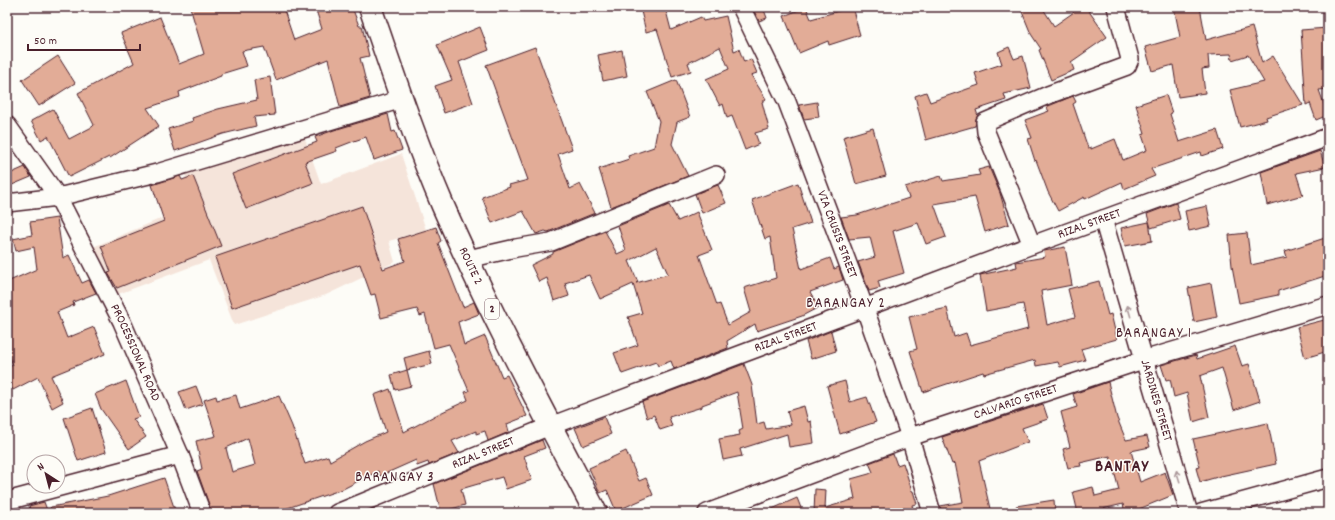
<svg xmlns="http://www.w3.org/2000/svg" width="1335" height="520" font-family="Dekko,sans-serif">
<style>
.built{fill:#f5e4da}
.building{fill:#e2ac97;stroke:#4a1f2b;fill-rule:evenodd}
.lines{fill:none;stroke-linecap:round;stroke-linejoin:round}
.minor-casing{stroke:#4a1f2b;stroke-width:20}
.trunk-casing{stroke:#4a1f2b;stroke-width:25}
.minor{stroke:#fdfcf7;stroke-width:17}
.trunk{stroke:#fdfcf7;stroke-width:22}
.oneway{stroke:#ac999b}
.labels{text-anchor:middle;dominant-baseline:central;stroke-width:3;stroke-linejoin:round;paint-order:stroke}
.shield{fill:#fdfcf7;stroke:#806168;stroke-width:1}
.shield-label{font-size:12px;font-weight:bold;fill:#4a1f2b}
.street-label{font-size:13px;fill:#4a1f2b;stroke:#fdfcf7}
.quarter-label{font-size:15px;letter-spacing:1px;fill:#4a1f2b;stroke:#fdfcf7}
.district-label{font-size:17px;font-weight:bold;letter-spacing:1px;fill:#4a1f2b;stroke:#fdfcf7}
</style>
<rect width="100%" height="100%" fill="#fdfcf7"/>
<filter id="ink" filterUnits="userSpaceOnUse"><feTurbulence type="fractalNoise" baseFrequency=".025" numOctaves="2"/><feDisplacementMap in="SourceGraphic" scale="8" xChannelSelector="R" yChannelSelector="G"/><feConvolveMatrix kernelMatrix="1 2 1 2 8 2 1 2 1" color-interpolation-filters="sRGB"/></filter>
<g filter="url(#ink)">
<path class="built" d="M 304,136 L 321,184 L 401,154 L 426,230 L 389,241 L 395,262 L 326,295 L 234,325 L 209,260 L 113,296 L 93,247 L 198,203 L 185,175 Z"/>
<g class="building">
<path d="M 190,7 L 283,7 L 294,40 L 322,29 L 315,7 L 352,7 L 359,26 L 362,26 L 369,56 L 360,58 L 370,98 L 340,107 L 328,59 L 276,80 L 264,47 L 242,51 L 247,66 L 221,74 L 221,76 L 179,92 L 180,97 L 147,108 L 159,126 L 110,158 L 109,157 L 69,177 L 48,136 L 41,140 L 31,121 L 53,109 L 69,139 L 92,127 L 94,125 L 78,93 L 134,63 L 121,33 L 160,17 L 179,64 L 204,54 Z"/>
<path d="M 640,7 L 665,7 L 671,30 L 701,17 L 703,21 L 726,16 L 734,51 L 739,49 L 744,62 L 751,59 L 757,73 L 751,75 L 766,99 L 762,102 L 769,129 L 755,133 L 759,144 L 745,150 L 732,116 L 727,118 L 723,104 L 720,106 L 706,79 L 729,69 L 720,47 L 688,63 L 691,71 L 672,77 L 657,29 L 646,32 Z"/>
<path d="M 752,7 L 763,7 L 767,18 L 759,21 Z"/>
<path d="M 806,7 L 811,19 L 852,7 L 860,35 L 829,45 L 828,41 L 799,53 L 784,16 Z"/>
<path d="M 1020,7 L 1042,7 L 1054,26 L 1074,12 L 1071,7 L 1086,7 L 1107,37 L 1071,62 L 1074,70 L 1051,80 L 1039,50 L 1041,49 L 1031,34 Z"/>
<path d="M 1174,7 L 1200,7 L 1206,40 L 1252,27 L 1262,63 L 1273,56 L 1303,105 L 1266,117 L 1267,120 L 1240,127 L 1230,90 L 1264,82 L 1248,55 L 1232,60 L 1231,54 L 1208,55 L 1209,68 L 1202,69 L 1205,93 L 1178,97 L 1173,65 L 1152,71 L 1145,47 L 1180,37 Z"/>
<path d="M 480,27 L 489,50 L 459,62 L 473,103 L 444,113 L 435,86 L 452,80 L 437,45 Z"/>
<path d="M 1327,28 L 1328,89 L 1319,90 L 1328,115 L 1316,120 L 1310,103 L 1306,105 L 1301,30 Z"/>
<path d="M 535,47 L 572,149 L 558,154 L 570,189 L 580,184 L 595,213 L 548,232 L 545,231 L 536,234 L 523,211 L 492,223 L 482,197 L 510,187 L 509,185 L 528,180 L 486,65 Z"/>
<path d="M 1009,47 L 1014,59 L 1023,56 L 1031,88 L 1004,94 L 1006,100 L 976,110 L 978,116 L 975,126 L 926,140 L 915,96 L 926,92 L 930,102 L 979,85 L 975,73 L 1002,64 L 998,52 Z"/>
<path d="M 622,50 L 627,76 L 603,81 L 598,55 Z"/>
<path d="M 58,56 L 75,83 L 39,106 L 22,80 Z"/>
<path d="M 270,77 L 275,115 L 254,117 L 256,126 L 223,134 L 175,151 L 168,129 L 193,121 L 192,118 L 218,109 L 257,100 L 254,80 Z"/>
<path d="M 676,80 L 690,117 L 677,122 L 672,144 L 688,176 L 611,207 L 599,169 L 629,159 L 628,156 L 654,147 L 659,121 L 647,92 Z"/>
<path d="M 1166,95 L 1172,113 L 1170,114 L 1179,142 L 1217,130 L 1223,149 L 1202,156 L 1201,152 L 1151,169 L 1155,176 L 1124,189 L 1122,182 L 1085,199 L 1084,197 L 1058,211 L 1048,192 L 1036,160 L 1035,161 L 1028,139 L 1032,138 L 1025,120 L 1049,111 L 1046,107 L 1073,96 L 1076,102 L 1073,104 L 1088,148 L 1091,147 L 1091,149 L 1115,139 L 1123,160 L 1147,150 L 1142,135 L 1145,134 L 1136,105 Z"/>
<path d="M 817,102 L 819,117 L 804,119 L 799,105 Z"/>
<path d="M 388,114 L 392,132 L 395,131 L 402,150 L 374,160 L 366,137 L 354,141 L 336,148 L 337,151 L 305,162 L 313,183 L 246,209 L 232,174 L 317,142 L 315,137 L 334,130 Z"/>
<path d="M 873,128 L 886,176 L 856,184 L 843,137 Z"/>
<path d="M 1320,151 L 1325,167 L 1296,173 L 1303,195 L 1267,205 L 1261,172 Z"/>
<path d="M 25,167 L 31,177 L 12,185 L 7,175 Z"/>
<path d="M 989,167 L 1000,193 L 1009,224 L 985,232 L 975,197 L 934,204 L 946,237 L 926,244 L 918,223 L 893,231 L 904,273 L 878,281 L 880,288 L 869,291 L 858,262 L 875,257 L 870,237 L 849,239 L 841,217 L 857,215 L 909,198 L 905,187 L 941,176 L 943,181 L 980,175 L 978,170 Z"/>
<path d="M 180,176 L 182,180 L 193,176 L 221,246 L 117,288 L 108,273 L 111,272 L 101,246 L 164,221 L 152,185 Z"/>
<path d="M 798,183 L 811,223 L 792,229 L 801,269 L 830,258 L 834,269 L 839,267 L 843,280 L 810,292 L 819,307 L 802,316 L 757,331 L 755,324 L 727,341 L 728,348 L 674,369 L 671,361 L 658,366 L 656,362 L 622,374 L 614,353 L 638,345 L 628,317 L 642,313 L 633,284 L 600,299 L 589,275 L 565,283 L 569,296 L 554,301 L 547,278 L 539,282 L 531,265 L 553,254 L 553,252 L 605,231 L 617,254 L 626,250 L 618,226 L 669,205 L 678,221 L 697,212 L 712,250 L 699,255 L 717,305 L 720,304 L 728,325 L 751,312 L 744,288 L 776,278 L 770,237 L 765,239 L 752,200 ZM 656,247 L 668,274 L 636,283 L 638,282 L 629,261 Z"/>
<path d="M 718,185 L 726,203 L 702,213 L 695,194 Z"/>
<path d="M 1176,203 L 1180,219 L 1151,228 L 1147,214 Z"/>
<path d="M 362,206 L 383,269 L 405,261 L 398,239 L 436,227 L 441,241 L 438,243 L 463,307 L 474,302 L 479,314 L 458,322 L 464,345 L 485,336 L 502,377 L 507,375 L 527,416 L 507,424 L 509,432 L 488,441 L 485,431 L 476,434 L 476,431 L 452,441 L 459,453 L 429,465 L 428,462 L 417,466 L 416,460 L 380,476 L 378,471 L 343,489 L 273,513 L 232,513 L 231,509 L 212,513 L 197,471 L 202,469 L 196,441 L 216,436 L 204,400 L 216,396 L 217,400 L 236,395 L 240,409 L 279,396 L 292,426 L 305,464 L 328,456 L 330,461 L 365,441 L 386,432 L 374,395 L 390,389 L 404,432 L 438,414 L 468,400 L 465,392 L 469,391 L 449,344 L 434,348 L 425,314 L 420,316 L 417,309 L 381,318 L 375,294 L 371,295 L 360,264 L 232,308 L 215,257 ZM 248,438 L 255,465 L 232,472 L 226,448 Z"/>
<path d="M 1207,206 L 1211,226 L 1189,231 L 1185,211 Z"/>
<path d="M 57,218 L 63,258 L 69,255 L 82,283 L 89,280 L 96,293 L 73,302 L 74,305 L 57,312 L 67,338 L 94,327 L 105,354 L 51,376 L 63,402 L 52,408 L 38,377 L 13,390 L 7,378 L 7,368 L 13,365 L 7,350 L 7,282 L 37,269 L 34,247 L 16,251 L 13,239 L 32,235 L 30,222 Z"/>
<path d="M 1149,222 L 1152,241 L 1125,246 L 1121,228 Z"/>
<path d="M 1247,233 L 1251,265 L 1287,257 L 1285,251 L 1328,237 L 1328,275 L 1278,291 L 1278,295 L 1239,303 L 1232,266 L 1229,235 Z"/>
<path d="M 1065,247 L 1072,285 L 1041,291 L 1047,325 L 1075,317 L 1068,289 L 1099,281 L 1108,315 L 1111,314 L 1117,339 L 1081,349 L 1085,360 L 1060,367 L 1058,362 L 1036,366 L 1035,360 L 984,374 L 983,372 L 923,392 L 910,351 L 917,349 L 909,317 L 947,308 L 954,337 L 966,333 L 970,345 L 1028,329 L 1023,304 L 986,311 L 980,275 L 1017,267 L 1016,262 L 1045,257 L 1044,251 Z"/>
<path d="M 1211,283 L 1217,317 L 1194,322 L 1188,288 Z"/>
<path d="M 1328,319 L 1328,351 L 1305,358 L 1297,327 Z"/>
<path d="M 831,331 L 836,351 L 811,359 L 806,341 Z"/>
<path d="M 1235,346 L 1242,366 L 1249,364 L 1260,401 L 1234,410 L 1222,368 L 1200,376 L 1209,417 L 1193,422 L 1187,393 L 1174,397 L 1170,379 L 1166,380 L 1161,365 L 1196,355 L 1197,359 Z"/>
<path d="M 429,351 L 432,364 L 407,370 L 404,358 Z"/>
<path d="M 744,364 L 752,385 L 757,424 L 764,422 L 766,429 L 791,425 L 787,411 L 804,406 L 808,422 L 811,421 L 814,443 L 789,447 L 787,434 L 740,449 L 742,456 L 723,460 L 719,439 L 740,435 L 739,431 L 743,429 L 737,392 L 702,405 L 702,407 L 669,417 L 672,426 L 660,430 L 654,415 L 647,418 L 642,402 Z"/>
<path d="M 407,370 L 411,386 L 395,390 L 391,375 Z"/>
<path d="M 126,381 L 139,417 L 133,419 L 146,437 L 129,449 L 101,409 L 95,394 Z"/>
<path d="M 845,381 L 850,402 L 867,397 L 876,422 L 840,434 L 827,386 Z"/>
<path d="M 1108,382 L 1117,418 L 1126,440 L 1147,436 L 1150,447 L 1131,451 L 1140,482 L 1165,472 L 1173,495 L 1139,509 L 1140,513 L 1125,513 L 1123,504 L 1098,510 L 1099,513 L 1078,513 L 1073,492 L 1093,487 L 1095,496 L 1119,490 L 1110,456 L 1080,463 L 1081,466 L 1068,468 L 1063,449 L 1070,447 L 1061,412 L 1077,407 L 1073,394 Z"/>
<path d="M 196,386 L 203,404 L 186,410 L 179,392 Z"/>
<path d="M 1043,404 L 1048,419 L 1022,428 L 1028,442 L 979,461 L 991,513 L 942,513 L 940,506 L 963,502 L 955,463 L 952,464 L 942,437 Z"/>
<path d="M 92,408 L 106,452 L 78,461 L 64,418 Z"/>
<path d="M 604,417 L 611,434 L 583,446 L 575,428 Z"/>
<path d="M 1268,423 L 1276,464 L 1221,476 L 1200,482 L 1196,468 L 1200,467 L 1193,439 Z"/>
<path d="M 542,440 L 545,448 L 524,456 L 532,480 L 506,489 L 502,477 L 461,489 L 465,505 L 441,512 L 434,484 Z"/>
<path d="M 626,451 L 639,481 L 646,478 L 653,495 L 616,511 L 607,490 L 600,493 L 589,468 Z"/>
<path d="M 893,454 L 897,465 L 903,463 L 912,491 L 913,491 L 917,504 L 912,505 L 914,513 L 814,513 L 815,489 L 826,490 L 825,508 L 855,499 L 851,479 L 869,474 L 873,472 L 869,463 Z"/>
<path d="M 164,478 L 176,513 L 111,513 L 111,511 L 101,513 L 49,513 L 49,509 L 51,507 L 108,496 Z"/>
<path d="M 797,498 L 803,513 L 763,513 Z"/>
<path d="M 1054,500 L 1055,513 L 1017,513 L 1016,506 Z"/>
<path d="M 44,502 L 48,513 L 31,513 L 29,506 Z"/>
</g>
<g class="lines">
<g class="minor-casing">
<g id="minor">
<path id="s1" d="M 741,7 L 787,102 L 865,309 L 910,437 L 932,513"/>
<path id="s2" d="M 7,125 L 58,197 L 122,322 L 180,455 L 202,513"/>
<path d="M 7,203 L 58,197 L 157,173 L 402,99"/>
<path id="s3" d="M 1103,219 L 1189,513"/>
<path d="M 1032,245 L 986,132 L 985,122 L 1048,95 L 1127,66 L 1130,59 L 1116,7"/>
<path d="M 468,259 L 516,248 L 551,242 L 716,175"/>
<path d="M 7,501 L 180,455"/>
<path id="s4" d="M 337,513 L 550,426 L 1032,245 L 1328,137"/>
<path id="s5" d="M 707,513 L 910,437 L 1143,360 L 1328,305"/>
<path d="M 1201,513 L 1328,478"/>
</g>
</g>
<g class="trunk-casing">
<g id="trunk">
<path id="s6" d="M 370,7 C 393,74 415,141 443,206 C 489,311 543,412 596,513"/>
</g>
</g>
<use href="#minor" class="minor"/>
<use href="#trunk" class="trunk"/>
</g>
<defs><path id="oneway-shaft" d="M-6 0H5M1.5-3L5.5 0L1.5 3" fill="none" stroke-width="1.6" stroke-linecap="round" stroke-linejoin="round"/></defs>
<g class="oneway">
<use href="#oneway-shaft" transform="translate(1129 311) rotate(-106)"/>
<use href="#oneway-shaft" transform="translate(1178 476) rotate(-107)"/>
</g>
</g>
<g class="labels">
<rect class="shield" x="485" y="299" width="14" height="20" rx="3"/>
<g class="shield-label">
<text x="492" y="309">2</text>
</g>
<g class="street-label">
<text stroke="none"><textPath href="#s4" startOffset="806">RIZAL STREET</textPath></text>
<text stroke="none"><textPath href="#s1" startOffset="247">VIA CRUSIS STREET</textPath></text>
<text stroke="none"><textPath href="#s6" startOffset="278">ROUTE 2</textPath></text>
<text stroke="none"><textPath href="#s4" startOffset="482">RIZAL STREET</textPath></text>
<text stroke="none"><textPath href="#s2" startOffset="262">PROCESSIONAL ROAD</textPath></text>
<text stroke="none"><textPath href="#s3" startOffset="189">JARDINES STREET</textPath></text>
<text stroke="none"><textPath href="#s5" startOffset="328">CALVARIO STREET</textPath></text>
<text stroke="none"><textPath href="#s4" startOffset="158">RIZAL STREET</textPath></text>
</g>
<g class="quarter-label">
<text x="846" y="304">BARANGAY 2</text>
<text x="1154" y="334">BARANGAY 1</text>
<text x="395" y="478">BARANGAY 3</text>
</g>
<g class="district-label">
<text x="1122" y="468">BANTAY</text>
</g>
</g>
<rect width="1335" height="520" fill="none" stroke="#fdfcf7" stroke-width="24"/>
<rect x="12" y="12" width="1311" height="496" fill="none" stroke="#4a1f2b" stroke-width="1.5" filter="url(#ink)"/>
<g transform="translate(46 474) rotate(324)"><circle r="19" fill="#fdfcf7" stroke="#b5a4a5"/>
<path d="M0-3L7 15L0 10L-7 15Z" fill="#4a1f2b"/>
<text y="-6" font-size="11" font-weight="bold" text-anchor="middle" fill="#4a1f2b">N</text>
</g>
<path d="M28 44v6h112v-6" fill="none" stroke="#4a1f2b" stroke-width="2"/>
<text x="34" y="44" font-size="12" fill="#4a1f2b" stroke="#fdfcf7" stroke-width="3" paint-order="stroke">50 m</text>
</svg>
